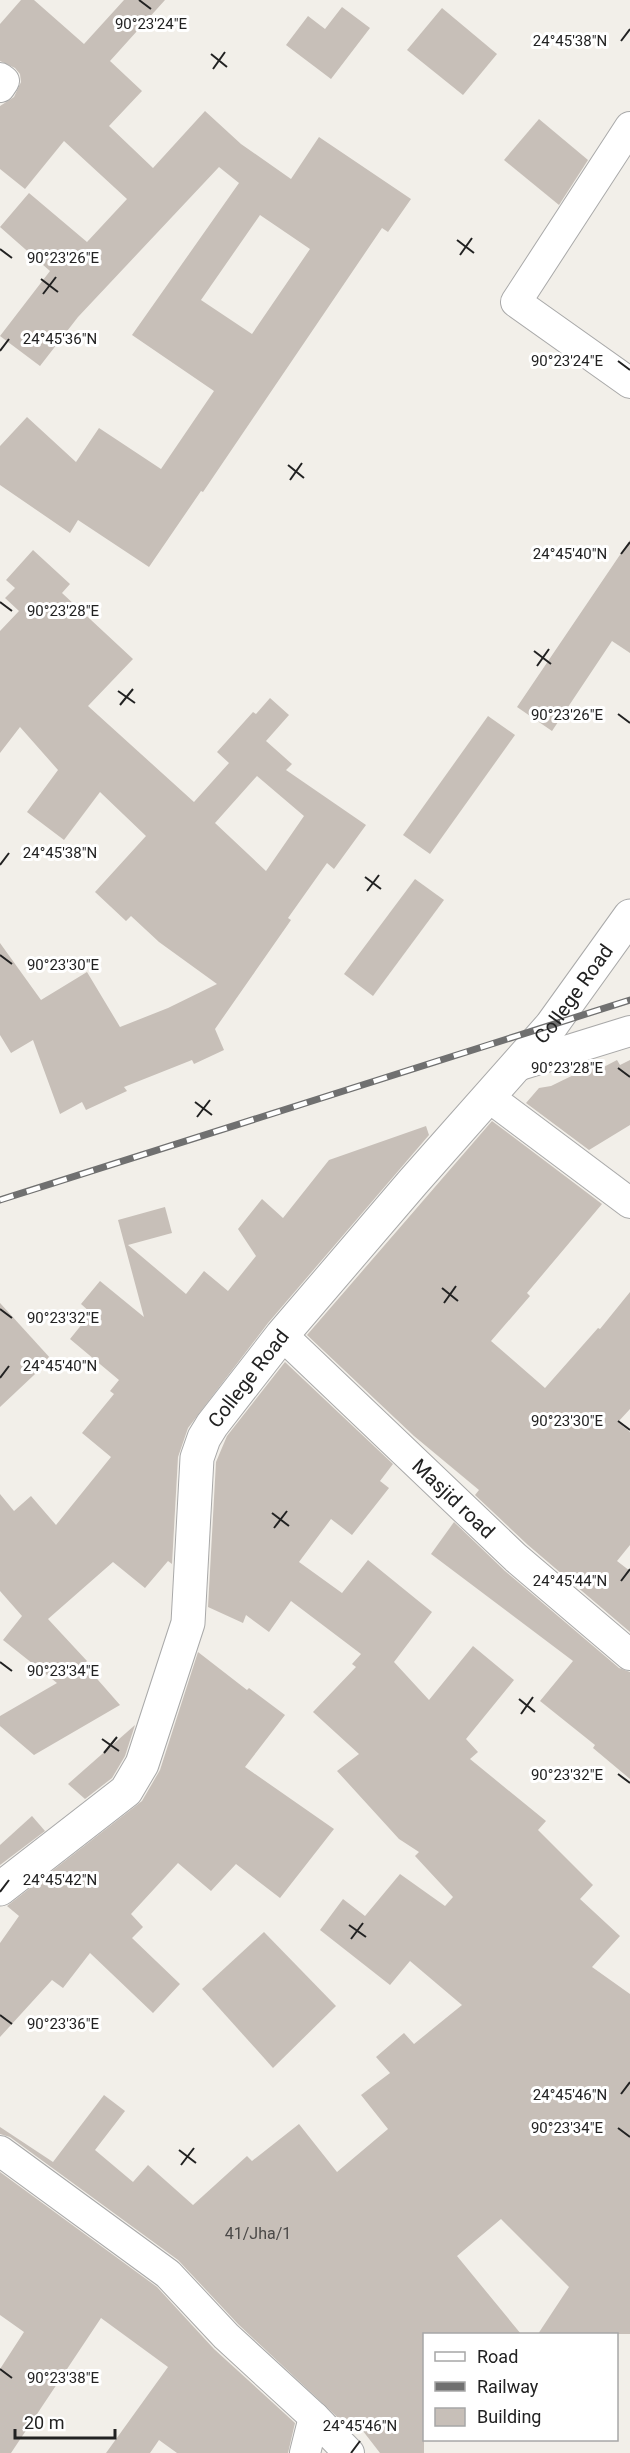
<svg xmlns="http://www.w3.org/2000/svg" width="630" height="2453" font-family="Roboto,sans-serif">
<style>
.building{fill:#c7bfb8;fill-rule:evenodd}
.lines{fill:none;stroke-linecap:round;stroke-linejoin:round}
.minor-casing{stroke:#a9a9a9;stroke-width:32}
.tertiary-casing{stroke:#a9a9a9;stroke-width:35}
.minor{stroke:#fff;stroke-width:30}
.tertiary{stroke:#fff;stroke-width:33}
.rail-casing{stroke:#707070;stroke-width:7}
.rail{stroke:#fff;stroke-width:4.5;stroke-dasharray:14;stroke-linecap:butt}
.ticks{fill:none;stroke:#222;stroke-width:2}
.labels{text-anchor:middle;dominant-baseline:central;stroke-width:6;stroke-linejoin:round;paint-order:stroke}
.number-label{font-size:16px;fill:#4b4948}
.street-label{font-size:20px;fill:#222;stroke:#fff}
.ticks-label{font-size:15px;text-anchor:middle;fill:#222;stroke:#fff;stroke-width:6;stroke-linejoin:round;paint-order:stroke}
</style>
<rect width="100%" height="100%" fill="#f2efe9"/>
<g class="building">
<path d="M 21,0 L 34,0 L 84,44 L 124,0 L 165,0 L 110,61 L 142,91 L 109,126 L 153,168 L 205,111 L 241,144 L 291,179 L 319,137 L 411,199 L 388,232 L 382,228 L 203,492 L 201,491 L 149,567 L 78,520 L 70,533 L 0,485 L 0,446 L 27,417 L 76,462 L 99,428 L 161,469 L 214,391 L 132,335 L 239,183 L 219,167 L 78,317 L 40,366 L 0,336 L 50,271 L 0,227 L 29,193 L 87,242 L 127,199 L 64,141 L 25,189 L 0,169 L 0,106 L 14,97 L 21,82 L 20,74 L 15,68 L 0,61 L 0,24 ZM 260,215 L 310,249 L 252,334 L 201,300 Z"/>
<path d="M 342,7 L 370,28 L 331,79 L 286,45 L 308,16 L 325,29 Z"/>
<path d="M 442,8 L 497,54 L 463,95 L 407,50 Z"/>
<path d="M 539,119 L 588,160 L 559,205 L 504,160 Z"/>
<path d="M 630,540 L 630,653 L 612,641 L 552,731 L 517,707 Z"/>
<path d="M 33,550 L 70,584 L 62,593 L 133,659 L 88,706 L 194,802 L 229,763 L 217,752 L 253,712 L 256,714 L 270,698 L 289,715 L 266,741 L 292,764 L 286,770 L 366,825 L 334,869 L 327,863 L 288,918 L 291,920 L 215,1029 L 224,1050 L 194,1064 L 192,1060 L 124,1087 L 127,1091 L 86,1110 L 82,1102 L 60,1114 L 33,1040 L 11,1053 L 0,1035 L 0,943 L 41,1000 L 87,972 L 120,1027 L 168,1008 L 217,984 L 159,942 L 131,916 L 126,921 L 95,892 L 146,836 L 100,792 L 64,840 L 27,812 L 58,770 L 20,727 L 0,753 L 0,631 L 19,611 L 5,598 L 15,588 L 6,580 ZM 257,776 L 304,816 L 266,871 L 215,823 Z"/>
<path d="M 488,716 L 515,735 L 430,854 L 403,835 Z"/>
<path d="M 415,879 L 444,900 L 373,996 L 344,974 Z"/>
<path d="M 617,1060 L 620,1065 L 630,1060 L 630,1125 L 589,1150 L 526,1103 L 539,1088 L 551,1086 L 594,1065 L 596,1071 Z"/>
<path d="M 492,1121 L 602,1204 L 527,1293 L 530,1296 L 491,1341 L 545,1388 L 598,1328 L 600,1329 L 630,1292 L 630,1409 L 618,1422 L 630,1432 L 630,1545 L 617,1561 L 630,1571 L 630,1632 L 528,1545 L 475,1495 L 479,1490 L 414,1436 L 307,1335 Z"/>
<path d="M 426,1126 L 429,1135 L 268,1323 L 188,1428 L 178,1457 L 172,1564 L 168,1561 L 145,1588 L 113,1562 L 48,1619 L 87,1661 L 84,1664 L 120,1705 L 34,1755 L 0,1726 L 0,1716 L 57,1683 L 3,1640 L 22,1616 L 0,1591 L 0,1494 L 14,1511 L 31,1496 L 56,1525 L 111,1457 L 82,1433 L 114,1394 L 110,1391 L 119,1380 L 70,1339 L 91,1313 L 81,1304 L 100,1281 L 144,1317 L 118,1220 L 165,1207 L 172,1233 L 128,1245 L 186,1294 L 204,1271 L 228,1291 L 256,1256 L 238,1229 L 262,1199 L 283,1218 L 329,1160 Z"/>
<path d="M 0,1303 L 51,1359 L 0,1407 Z"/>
<path d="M 285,1362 L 393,1464 L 380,1481 L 389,1488 L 352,1535 L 331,1519 L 299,1562 L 342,1593 L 368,1560 L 432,1612 L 394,1662 L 429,1700 L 473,1646 L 514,1680 L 466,1739 L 478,1752 L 470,1759 L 546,1821 L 538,1830 L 593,1885 L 580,1899 L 620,1936 L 592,1967 L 630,1994 L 630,2334 L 538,2334 L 569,2287 L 501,2219 L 457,2256 L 521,2334 L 424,2334 L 424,2453 L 380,2453 L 356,2422 L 350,2429 L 238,2324 L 178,2260 L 10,2137 L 0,2134 L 0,2127 L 53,2162 L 104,2095 L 125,2111 L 95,2150 L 133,2182 L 148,2165 L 193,2205 L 247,2156 L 252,2161 L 299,2124 L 337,2172 L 388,2129 L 361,2095 L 390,2073 L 376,2057 L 404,2033 L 414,2044 L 462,2005 L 410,1961 L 390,1985 L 320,1930 L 343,1899 L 365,1916 L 400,1874 L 445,1906 L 453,1897 L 415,1856 L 419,1852 L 399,1839 L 337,1771 L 359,1754 L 313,1712 L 356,1667 L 352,1664 L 361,1654 L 291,1601 L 269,1632 L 246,1615 L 243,1623 L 208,1607 L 216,1462 L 227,1436 Z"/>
<path d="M 454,1522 L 505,1571 L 619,1668 L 630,1672 L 630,1779 L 593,1748 L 595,1745 L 540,1701 L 573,1661 L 431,1554 Z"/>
<path d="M 198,1652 L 247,1690 L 249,1688 L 285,1715 L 245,1767 L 334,1829 L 280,1898 L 236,1864 L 211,1891 L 178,1863 L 131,1914 L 143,1927 L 132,1938 L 180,1984 L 153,2013 L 90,1953 L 63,1988 L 52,1980 L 0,2037 L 0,1943 L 19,1916 L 7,1906 L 142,1801 L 160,1770 Z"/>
<path d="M 135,1725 L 125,1756 L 112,1778 L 85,1799 L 68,1784 Z"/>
<path d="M 32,1816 L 45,1831 L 0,1865 L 0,1845 Z"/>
<path d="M 264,1932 L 336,2006 L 273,2068 L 202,1989 Z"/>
<path d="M 0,2172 L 157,2287 L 214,2349 L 295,2423 L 288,2453 L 177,2453 L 159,2440 L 150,2453 L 106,2453 L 168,2367 L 101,2318 L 11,2453 L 0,2453 L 0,2369 L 24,2332 L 0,2315 Z"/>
</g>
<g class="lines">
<g class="minor-casing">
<g id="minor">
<path d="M 0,78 L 4,81 L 0,87"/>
<path d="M 630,127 L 516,302 L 630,383"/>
<path d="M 517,1066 L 630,1031"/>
<path d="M 490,1098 L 630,1203"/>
<path id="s1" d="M 282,1335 L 516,1558 L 630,1655"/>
<path d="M 0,2151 L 168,2274 L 226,2336 L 314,2417 L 349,2453"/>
<path d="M 305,2453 L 314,2417"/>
</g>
</g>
<g class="tertiary-casing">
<g id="tertiary">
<path id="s2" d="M 0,1889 L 126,1791 L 142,1764 L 188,1623 L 197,1458 L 204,1438 L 212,1425 L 282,1335 L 413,1182 L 551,1026 L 630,916"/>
</g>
</g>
<use href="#minor" class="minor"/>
<use href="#tertiary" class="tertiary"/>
<g class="rail-casing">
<path id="rail" d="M 0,1200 L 630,1000"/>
</g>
<use href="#rail" class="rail"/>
</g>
<path class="ticks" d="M 139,0 L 151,9M 621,41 L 630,29M 211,54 L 227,67M 213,69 L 225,52M 457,240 L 474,253M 0,249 L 12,258M 460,255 L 472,238M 41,279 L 58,292M 43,294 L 56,277M 0,351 L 9,339M 618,361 L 630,370M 288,465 L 304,478M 290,480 L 302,463M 621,554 L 630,542M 0,602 L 12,611M 534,651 L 551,664M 537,666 L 549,649M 118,691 L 135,703M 120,705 L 133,689M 618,714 L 630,723M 0,865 L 9,853M 365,877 L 381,889M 367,891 L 379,875M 0,955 L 12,964M 618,1068 L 630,1077M 195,1102 L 212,1115M 197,1117 L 210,1100M 442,1288 L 458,1301M 444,1303 L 456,1286M 0,1309 L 12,1318M 0,1378 L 9,1366M 618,1421 L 630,1430M 272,1513 L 289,1526M 274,1528 L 287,1511M 621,1581 L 630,1569M 0,1662 L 12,1671M 519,1699 L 535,1712M 521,1714 L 533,1697M 102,1739 L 119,1751M 104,1753 L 117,1737M 618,1774 L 630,1783M 0,1892 L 9,1880M 349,1925 L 366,1937M 351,1939 L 363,1923M 0,2015 L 12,2024M 621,2094 L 630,2082M 618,2128 L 630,2137M 179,2150 L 196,2163M 181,2165 L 194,2148M 0,2369 L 12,2378M 351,2453 L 360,2441"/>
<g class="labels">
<g class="number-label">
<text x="258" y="2233">41/Jha/1</text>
</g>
<g class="street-label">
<text stroke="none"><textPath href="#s2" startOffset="1104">College Road</textPath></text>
<text stroke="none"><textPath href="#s2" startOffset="600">College Road</textPath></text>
<text stroke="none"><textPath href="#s1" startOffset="237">Masjid road</textPath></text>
</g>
</g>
<g class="ticks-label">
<text x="151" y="29">90°23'24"E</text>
<text x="570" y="46">24°45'38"N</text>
<text x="63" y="263">90°23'26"E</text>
<text x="60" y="344">24°45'36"N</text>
<text x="567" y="366">90°23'24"E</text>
<text x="570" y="559">24°45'40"N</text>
<text x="63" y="616">90°23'28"E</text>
<text x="567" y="720">90°23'26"E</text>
<text x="60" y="858">24°45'38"N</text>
<text x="63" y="970">90°23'30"E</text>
<text x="567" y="1073">90°23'28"E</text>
<text x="63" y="1323">90°23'32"E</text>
<text x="60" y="1371">24°45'40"N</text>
<text x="567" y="1426">90°23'30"E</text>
<text x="570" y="1586">24°45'44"N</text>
<text x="63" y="1676">90°23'34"E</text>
<text x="567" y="1780">90°23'32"E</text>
<text x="60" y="1885">24°45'42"N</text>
<text x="63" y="2029">90°23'36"E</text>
<text x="570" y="2100">24°45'46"N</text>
<text x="567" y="2133">90°23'34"E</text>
<text x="63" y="2383">90°23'38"E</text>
<text x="360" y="2431">24°45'46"N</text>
</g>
<rect x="423" y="2333" width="195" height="108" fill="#ffffff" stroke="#a7a7a7" stroke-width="1.5"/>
<rect x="435" y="2352" width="30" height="9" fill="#ffffff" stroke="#a7a7a7" stroke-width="1.5"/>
<text x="477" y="2363" font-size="18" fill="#222222">Road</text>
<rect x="435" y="2382" width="30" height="9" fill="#707070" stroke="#a7a7a7" stroke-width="1.5"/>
<text x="477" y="2393" font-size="18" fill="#222222">Railway</text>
<rect x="435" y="2408" width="30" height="18" fill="#c7bfb8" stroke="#a7a7a7" stroke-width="1.5"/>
<text x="477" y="2423" font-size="18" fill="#222222">Building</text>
<path d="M15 2429v9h100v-9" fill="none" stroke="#222222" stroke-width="3"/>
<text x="24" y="2429" font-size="18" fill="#222222" stroke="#ffffff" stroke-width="4.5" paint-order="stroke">20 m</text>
</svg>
